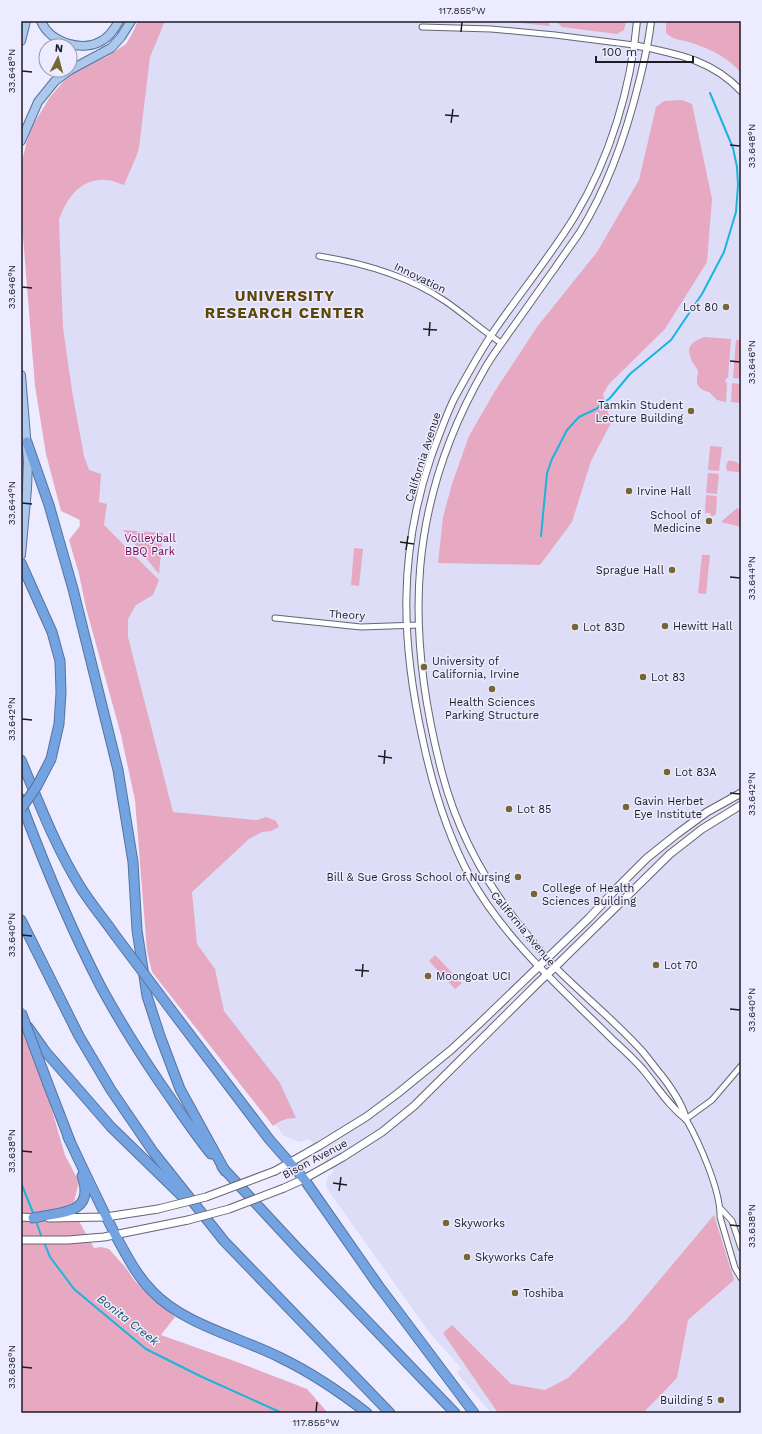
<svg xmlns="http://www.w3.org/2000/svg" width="762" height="1434" font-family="'Work Sans',sans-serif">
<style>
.built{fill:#deddf7}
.green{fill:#e6a9c1}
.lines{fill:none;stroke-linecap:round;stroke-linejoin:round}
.stream{stroke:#1bb4dd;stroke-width:2}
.minor-casing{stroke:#656474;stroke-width:7}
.tertiary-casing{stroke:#656474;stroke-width:8}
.secondary-casing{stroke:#656474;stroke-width:9}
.primary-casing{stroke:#56749e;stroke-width:10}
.motorway-casing{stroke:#56749e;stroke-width:11}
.minor{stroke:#fff;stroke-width:5}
.tertiary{stroke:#fff;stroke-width:6}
.secondary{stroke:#fff;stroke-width:7}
.primary{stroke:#acc8ed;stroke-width:8}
.motorway{stroke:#74a3e1;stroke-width:9}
.secondary-bridge-casing{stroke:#656474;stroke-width:9;stroke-linecap:butt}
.motorway-bridge-casing{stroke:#56749e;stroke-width:11;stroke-linecap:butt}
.secondary-bridge{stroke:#fff;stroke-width:7}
.motorway-bridge{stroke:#74a3e1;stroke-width:9}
.ticks{fill:none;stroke:#1d1c23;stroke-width:1.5}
.poi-dot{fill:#776533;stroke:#ecebff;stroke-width:1.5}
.labels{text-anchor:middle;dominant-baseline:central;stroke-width:3;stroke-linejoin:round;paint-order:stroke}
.street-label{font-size:11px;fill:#1d1c23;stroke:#ecebff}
.poi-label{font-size:11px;fill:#1d1c23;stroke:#ecebff;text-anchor:start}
.park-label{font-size:11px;fill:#7b004a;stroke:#ecebff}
.water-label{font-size:12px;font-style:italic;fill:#1e5567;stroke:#ecebff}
.district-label{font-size:15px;font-weight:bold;letter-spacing:1px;fill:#5b4707;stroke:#ecebff}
.neatline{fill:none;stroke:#1d1c23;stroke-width:1.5}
.ticks-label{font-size:10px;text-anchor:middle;fill:#1d1c23}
</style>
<rect width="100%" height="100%" fill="#ecebff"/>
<path class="built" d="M 140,21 L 741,21 L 741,1413 L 491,1413 L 457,1373 L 461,1368 L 429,1332 L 326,1187 L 328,1176 L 334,1172 L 309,1139 L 300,1142 L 284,1136 L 193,1015 L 140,795 L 80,528 L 29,247 L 126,46 Z"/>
<g class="green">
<path d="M 138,21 L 165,21 L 150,57 L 139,148 L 136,157 L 124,185 C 118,183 112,180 105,180 C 81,178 66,199 59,220 L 63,328 L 73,397 L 84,456 L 89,470 L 101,474 L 99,502 L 107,504 L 104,525 L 159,580 L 153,595 L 136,605 L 128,619 L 128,637 L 173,812 L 257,820 L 266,817 L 276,821 L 279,827 L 271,831 L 262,832 L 249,839 L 192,892 L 197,944 L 215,969 L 224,1011 L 280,1083 L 296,1118 C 287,1118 281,1120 273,1126 L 152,972 L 147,951 L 135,800 L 121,735 L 86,608 L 79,574 L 69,540 L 80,526 L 80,520 L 61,511 L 46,454 L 35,386 L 21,212 L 21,172 L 23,157 L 27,141 L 33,125 L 50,97 L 62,83 L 72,74 L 81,68 L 106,57 L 126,44 L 132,34 Z"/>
<path d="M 501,21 L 550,21 L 550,23 L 549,23 L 550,26 Z"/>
<path d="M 556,21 L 626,21 L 624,30 L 617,34 L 562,27 L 558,23 L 557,23 Z"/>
<path d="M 666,21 L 741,21 L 741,73 C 730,59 712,50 695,44 C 685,40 674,41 666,33 Z"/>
<path d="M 682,100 L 692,104 L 712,199 L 707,262 L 665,329 L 609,384 L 603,394 L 611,423 L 591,461 L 572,522 L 540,565 L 438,563 L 443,517 L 452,484 L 469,436 L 495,391 L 537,327 L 597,252 L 639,180 L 656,107 L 664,101 Z"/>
<path d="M 704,337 L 731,339 L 728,378 L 726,378 L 725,382 L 727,383 L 726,402 L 717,400 L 709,392 C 701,390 696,387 697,377 C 697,375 699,373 698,371 C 697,368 694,365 693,363 C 685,347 690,343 704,337 Z"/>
<path d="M 736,340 L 741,340 L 741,379 L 733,378 Z"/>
<path d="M 732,383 L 741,384 L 741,403 L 731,402 Z"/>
<path d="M 710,446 L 722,447 L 719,471 L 708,470 Z"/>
<path d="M 728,461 C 735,460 740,463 741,470 L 739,472 L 727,471 L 726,466 Z"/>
<path d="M 708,473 L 719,474 L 717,494 L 706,493 Z"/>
<path d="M 706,495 L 717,496 L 716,514 L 714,516 L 711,516 L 710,513 L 705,513 Z"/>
<path d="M 737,508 L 741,511 L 741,527 L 721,522 Z"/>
<path d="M 123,530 L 163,533 L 159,574 Z"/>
<path d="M 354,548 L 363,549 L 359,586 L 351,585 Z"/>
<path d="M 702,555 L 710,555 L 706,594 L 698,593 Z"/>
<path d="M 435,955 L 462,983 L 455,989 L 429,961 Z"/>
<path d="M 21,1028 L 44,1083 L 65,1155 L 79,1182 L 74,1202 L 70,1205 L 94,1248 L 101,1247 L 109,1249 L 126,1268 L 134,1280 L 150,1296 L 175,1317 L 161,1335 L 237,1362 L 307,1389 L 328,1413 L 21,1413 Z"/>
<path d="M 714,1215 L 734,1280 L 688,1320 L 677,1378 L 643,1413 L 498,1413 L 443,1333 L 452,1325 L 511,1384 L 545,1390 L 568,1378 L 626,1320 Z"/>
</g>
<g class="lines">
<g class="stream">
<path d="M 541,536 L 547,473 L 552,459 L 567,430 L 579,417 L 596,409 L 610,398 L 630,374 L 671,340 L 702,294 L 724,252 L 736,212 L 738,185 L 737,167 L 733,148 L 710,93"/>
<path d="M 21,1183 L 34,1215"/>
<path d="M 36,1221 L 42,1238"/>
<path d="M 44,1242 L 50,1257 L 74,1289 L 146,1349 L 200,1376 L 282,1413"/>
</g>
<g class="minor-casing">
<g id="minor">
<path d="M 422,27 L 491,29 L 555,35 L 634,45"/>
<path d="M 319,256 C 363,263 407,275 445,301 C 464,314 482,330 501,343"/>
<path d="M 275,618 L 361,627 L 418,625"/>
<path d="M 741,1066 L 712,1100 L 686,1119 C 699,1142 721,1191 720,1217 L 735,1268 L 741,1278"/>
<path d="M 721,1209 L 732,1221 L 741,1248"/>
</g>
</g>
<g class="tertiary-casing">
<g id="tertiary">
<path d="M 637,21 C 631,88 610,158 575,216 C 550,257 519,294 492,334 C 478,355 466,377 454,399 C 445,418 438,438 431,457 C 398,554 401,642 423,741 C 433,788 447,834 470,877 C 505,940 563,990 614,1041 C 625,1051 636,1061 645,1072 C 658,1088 669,1106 686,1119"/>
<path d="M 651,21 C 649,42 644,62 639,82 C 626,135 609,185 580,232 C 572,244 563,256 555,268 C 539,290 524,312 508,334 C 500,346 491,357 484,370 C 408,502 404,628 442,773 C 458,834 488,888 529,937 C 538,948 547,959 557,969 C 585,997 616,1022 642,1051 C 649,1059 655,1068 662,1076 C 672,1089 682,1103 686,1119"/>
<path d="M 634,45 C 676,54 711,59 741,91"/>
</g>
</g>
<g class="secondary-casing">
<g id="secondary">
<path d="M 275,1171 L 319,1146 L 366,1117 L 397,1094 L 451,1050 L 479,1024 L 589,918 L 618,887 L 647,858 L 677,834 L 707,812 L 741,793"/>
<path d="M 284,1188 L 304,1179 L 343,1157 L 382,1132 L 414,1106 L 539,982 L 555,967 L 670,854 L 702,829 L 741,805"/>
<path d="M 21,1217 L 37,1218"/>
<path d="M 49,1218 L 106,1217 L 158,1209"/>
<path d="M 21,1240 L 68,1240 L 104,1237 L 188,1220"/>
</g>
</g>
<g class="primary-casing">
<g id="primary">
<path d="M 41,21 C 50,43 83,53 103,40 C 110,36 115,28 119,21"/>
<path d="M 21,41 L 26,21"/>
<path d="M 70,70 L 111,48 L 121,37 L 131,21"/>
<path d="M 21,141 L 38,102 L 55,81 L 70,70"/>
<path d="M 21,375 L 28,461 L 27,489 L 21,555"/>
</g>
</g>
<g class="motorway-casing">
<g id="motorway">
<path d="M 27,442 L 49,505 L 73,589 L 118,770 L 133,862 L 137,930 L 147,996 L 160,1036 L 180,1089 L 225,1171"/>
<path d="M 21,563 L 52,632 L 60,661 L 61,693 L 59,724 L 51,759"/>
<path d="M 21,760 C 39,803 56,848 81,888 C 91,904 104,919 115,935"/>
<path d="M 21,799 L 23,808 C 46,869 71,929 101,987 C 119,1020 139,1052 160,1083 C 177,1107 193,1132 211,1154"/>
<path d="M 21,920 L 79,1036 L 111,1090 L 154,1153 L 224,1241 L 390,1413"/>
<path d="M 172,1011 L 269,1139 L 304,1179 L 378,1285 L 474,1413"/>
<path d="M 28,1027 L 45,1051 L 111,1127 L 185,1199"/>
<path d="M 48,1084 L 70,1141"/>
<path d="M 68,1137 C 84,1171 100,1205 117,1238 C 127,1256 137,1276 152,1291 C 184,1325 240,1337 281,1358 C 312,1373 340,1392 367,1413"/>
<path d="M 222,1167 L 299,1250 L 455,1413"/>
<path d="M 33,1218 C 59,1212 96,1215 82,1176"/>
</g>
</g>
<use href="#minor" class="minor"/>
<use href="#tertiary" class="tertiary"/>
<use href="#secondary" class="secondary"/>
<use href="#primary" class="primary"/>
<use href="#motorway" class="motorway"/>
<g class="secondary-bridge-casing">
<g id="secondary-bridge">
<path d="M 158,1209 L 206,1197 L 275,1171"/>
<path d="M 188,1220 L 229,1209 L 284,1188"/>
</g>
</g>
<g class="motorway-bridge-casing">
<g id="motorway-bridge">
<path d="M 21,809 L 37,786 L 51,759"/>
<path d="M 115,935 L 172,1011"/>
<path d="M 21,1012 L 48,1084"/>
</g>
</g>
<use href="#secondary-bridge" class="secondary-bridge"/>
<use href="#motorway-bridge" class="motorway-bridge"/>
</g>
<path class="ticks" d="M 461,32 L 462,22M 22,71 L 32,72M 445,115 L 459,116M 451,123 L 453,109M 730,145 L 740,146M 22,287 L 32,288M 423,329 L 437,330M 429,336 L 430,322M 730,361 L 740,362M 22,503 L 32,504M 400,542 L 414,544M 406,550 L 408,536M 730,577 L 740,578M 22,719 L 32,720M 378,756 L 392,758M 384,764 L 385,750M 730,793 L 740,794M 22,935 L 32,936M 355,970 L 369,971M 362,977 L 363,964M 730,1009 L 740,1010M 22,1151 L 32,1152M 333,1183 L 347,1185M 339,1191 L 341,1177M 730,1225 L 740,1226M 22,1367 L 32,1368M 316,1412 L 317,1402"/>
<g class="poi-dot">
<circle cx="726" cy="307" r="4"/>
<circle cx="691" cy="411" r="4"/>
<circle cx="629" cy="491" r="4"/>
<circle cx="709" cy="521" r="4"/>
<circle cx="672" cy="570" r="4"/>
<circle cx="665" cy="626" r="4"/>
<circle cx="575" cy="627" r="4"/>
<circle cx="424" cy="667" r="4"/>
<circle cx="643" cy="677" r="4"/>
<circle cx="492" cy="689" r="4"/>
<circle cx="667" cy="772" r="4"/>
<circle cx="626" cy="807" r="4"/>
<circle cx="509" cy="809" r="4"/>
<circle cx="518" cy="877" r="4"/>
<circle cx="534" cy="894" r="4"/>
<circle cx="656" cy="965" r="4"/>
<circle cx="428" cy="976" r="4"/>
<circle cx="446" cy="1223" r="4"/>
<circle cx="467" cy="1257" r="4"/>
<circle cx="515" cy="1293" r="4"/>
<circle cx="721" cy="1400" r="4"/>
</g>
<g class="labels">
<g class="street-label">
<text transform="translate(420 278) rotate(26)">Innovation</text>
<text transform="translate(423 457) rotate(-72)">California Avenue</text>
<text transform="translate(347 615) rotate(4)">Theory</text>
<text transform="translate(523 929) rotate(50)">California Avenue</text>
<text transform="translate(315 1159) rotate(-28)">Bison Avenue</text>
</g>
<g class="poi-label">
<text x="718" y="307" text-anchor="end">Lot 80</text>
<text x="683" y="405" text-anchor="end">Tamkin Student<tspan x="683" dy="13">Lecture Building</tspan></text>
<text x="637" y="491">Irvine Hall</text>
<text x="701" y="515" text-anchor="end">School of<tspan x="701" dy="13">Medicine</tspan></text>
<text x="664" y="570" text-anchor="end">Sprague Hall</text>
<text x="673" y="626">Hewitt Hall</text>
<text x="583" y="627">Lot 83D</text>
<text x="432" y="661">University of<tspan x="432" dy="13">California, Irvine</tspan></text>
<text x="651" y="677">Lot 83</text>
<text x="492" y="702" text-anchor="middle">Health Sciences<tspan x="492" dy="13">Parking Structure</tspan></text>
<text x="675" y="772">Lot 83A</text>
<text x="634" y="801">Gavin Herbet<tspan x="634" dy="13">Eye Institute</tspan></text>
<text x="517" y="809">Lot 85</text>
<text x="510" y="877" text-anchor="end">Bill &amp; Sue Gross School of Nursing</text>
<text x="542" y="888">College of Health<tspan x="542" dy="13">Sciences Building</tspan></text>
<text x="664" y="965">Lot 70</text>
<text x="436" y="976">Moongoat UCI</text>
<text x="454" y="1223">Skyworks</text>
<text x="475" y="1257">Skyworks Cafe</text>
<text x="523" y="1293">Toshiba</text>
<text x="713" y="1400" text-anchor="end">Building 5</text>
</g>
<g class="park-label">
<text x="150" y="538">Volleyball<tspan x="150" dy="13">BBQ Park</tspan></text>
</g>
<g class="water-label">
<text transform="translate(128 1320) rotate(38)">Bonita Creek</text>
</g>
<g class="district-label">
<text x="285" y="296">UNIVERSITY<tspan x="285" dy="17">RESEARCH CENTER</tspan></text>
</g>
</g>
<rect width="762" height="1434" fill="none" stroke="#ecebff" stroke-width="44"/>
<g transform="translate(58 58) rotate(6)"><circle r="19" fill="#ecebff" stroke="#9998a7"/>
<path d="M0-3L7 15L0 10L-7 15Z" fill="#776533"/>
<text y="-6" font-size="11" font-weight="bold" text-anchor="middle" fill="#1d1c23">N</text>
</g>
<path d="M596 56v6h97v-6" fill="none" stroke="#1d1c23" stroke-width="2"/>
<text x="602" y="56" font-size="12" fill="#1d1c23" stroke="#ecebff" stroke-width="3" paint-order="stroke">100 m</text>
<rect x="22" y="22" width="718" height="1390" class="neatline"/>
<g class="ticks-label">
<text x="462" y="14">117.855°W</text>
<text transform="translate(11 71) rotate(-90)" y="4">33.648°N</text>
<text transform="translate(751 146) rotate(-90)" y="4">33.648°N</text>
<text transform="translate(11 287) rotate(-90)" y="4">33.646°N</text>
<text transform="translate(751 362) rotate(-90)" y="4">33.646°N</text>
<text transform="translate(11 503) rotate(-90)" y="4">33.644°N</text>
<text transform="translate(751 578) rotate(-90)" y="4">33.644°N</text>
<text transform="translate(11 719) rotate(-90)" y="4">33.642°N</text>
<text transform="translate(751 794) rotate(-90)" y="4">33.642°N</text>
<text transform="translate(11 935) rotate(-90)" y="4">33.640°N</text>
<text transform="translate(751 1010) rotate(-90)" y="4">33.640°N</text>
<text transform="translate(11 1151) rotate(-90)" y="4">33.638°N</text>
<text transform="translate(751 1226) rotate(-90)" y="4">33.638°N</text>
<text transform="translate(11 1367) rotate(-90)" y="4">33.636°N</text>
<text x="316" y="1426">117.855°W</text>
</g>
</svg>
